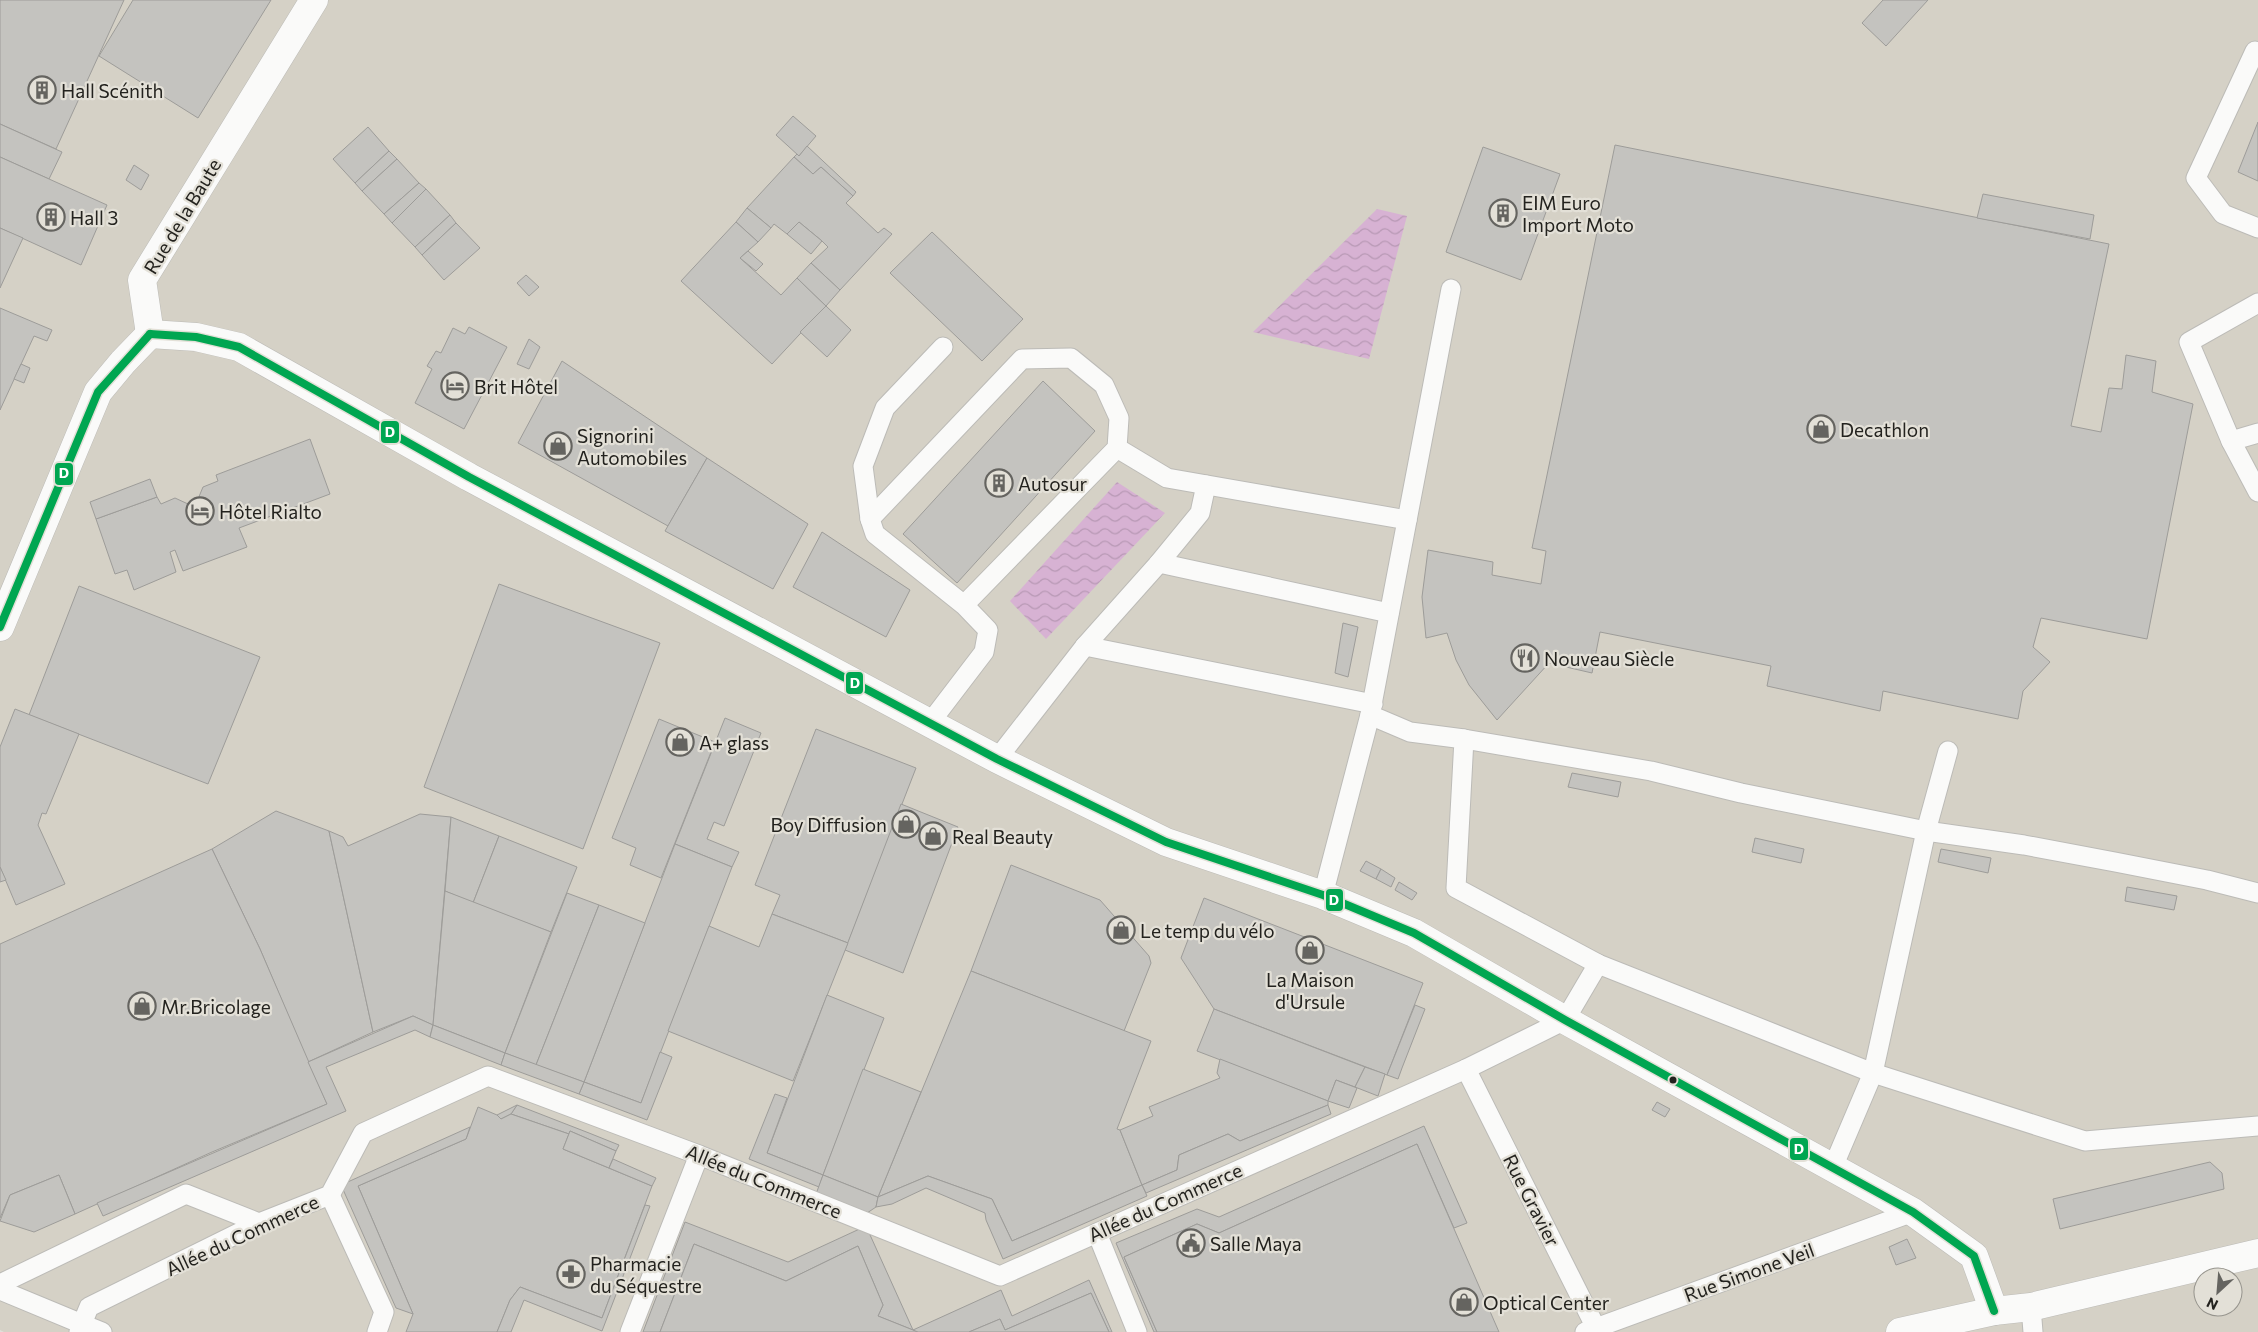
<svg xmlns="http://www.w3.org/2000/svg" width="2258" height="1332" font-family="Commissioner,sans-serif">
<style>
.built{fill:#d5d1c6;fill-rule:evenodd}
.water{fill:url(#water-waves)}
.building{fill:#c4c3bf;stroke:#9d9c99}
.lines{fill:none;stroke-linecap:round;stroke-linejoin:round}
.lane-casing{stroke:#bcbbb7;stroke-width:21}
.street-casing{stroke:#bcbbb7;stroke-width:29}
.secondary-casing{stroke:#bcbbb7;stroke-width:29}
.lane{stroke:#fafaf9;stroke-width:19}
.street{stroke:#fafaf9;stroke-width:28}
.secondary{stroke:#fafaf9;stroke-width:28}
.bus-1-casing{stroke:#e3e0d7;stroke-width:11}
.bus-1{stroke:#00a651;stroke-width:8}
.bus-dot{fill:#23221e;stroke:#e3e0d7;stroke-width:2}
.labels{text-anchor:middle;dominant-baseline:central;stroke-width:4.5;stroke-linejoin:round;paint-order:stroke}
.poi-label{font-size:19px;fill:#23221e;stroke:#e3e0d7;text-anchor:start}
.street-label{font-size:19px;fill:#23221e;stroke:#e3e0d7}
.line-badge{stroke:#e3e0d7;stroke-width:2}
.badge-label{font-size:14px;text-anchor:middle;font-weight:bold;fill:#fff}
</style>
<defs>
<pattern id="water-waves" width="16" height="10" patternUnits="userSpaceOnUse" patternTransform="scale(1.25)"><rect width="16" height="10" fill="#d7b2d3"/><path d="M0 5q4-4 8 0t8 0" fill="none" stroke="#b899b5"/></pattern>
</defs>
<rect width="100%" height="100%" fill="#e0dfda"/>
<path class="built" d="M 0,0 L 2258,0 L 2258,1332 L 4,1332 L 0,1330 ZM 2203,1277 L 2233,1277 L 2233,1307 L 2203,1307 Z"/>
<g class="water">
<path d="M 1377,209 L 1407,216 L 1369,359 L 1253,332 Z"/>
<path d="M 1117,482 L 1165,513 L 1046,639 L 1010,601 Z"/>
</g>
<g class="building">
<path d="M 0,0 L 124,0 L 56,149 L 0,124 Z"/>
<path d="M 133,0 L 271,0 L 198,118 L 99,56 Z"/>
<path d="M 1883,0 L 1928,0 L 1886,46 L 1862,23 Z"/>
<path d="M 793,116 L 816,136 L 799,156 L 776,135 Z"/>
<path d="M 2258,122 L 2258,181 L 2238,172 Z"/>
<path d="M 0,124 L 62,152 L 49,179 L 0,157 Z"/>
<path d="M 368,127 L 389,151 L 355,183 L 333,159 Z"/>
<path d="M 1615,145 L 2109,244 L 2071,426 L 2101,432 L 2109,388 L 2122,389 L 2126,355 L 2156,361 L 2152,392 L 2193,404 L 2147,639 L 2041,618 L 2033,647 L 2050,662 L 2023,691 L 2018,719 L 1883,691 L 1880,711 L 1767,686 L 1771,666 L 1600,632 L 1592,673 L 1549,663 L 1497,720 L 1469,685 L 1456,660 L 1447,633 L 1426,638 L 1422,597 L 1428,550 L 1493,562 L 1492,575 L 1541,584 L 1546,551 L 1532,548 Z"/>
<path d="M 807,146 L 856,192 L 853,196 L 821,167 L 813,174 L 794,157 L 797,154 L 799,156 Z"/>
<path d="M 1483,147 L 1560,174 L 1521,280 L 1446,252 Z"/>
<path d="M 389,151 L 397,159 L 362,191 L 355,183 Z"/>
<path d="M 0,157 L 107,205 L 81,265 L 0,228 Z"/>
<path d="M 794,157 L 813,174 L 821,167 L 853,196 L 846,203 L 878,233 L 884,228 L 892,234 L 840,290 L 811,263 L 828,247 L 822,241 L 799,222 L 787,234 L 774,224 L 771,228 L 747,208 Z"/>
<path d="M 397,159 L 419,183 L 384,214 L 362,191 Z"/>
<path d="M 134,165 L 149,175 L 141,190 L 126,180 Z"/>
<path d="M 419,183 L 426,189 L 392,223 L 384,214 Z"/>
<path d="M 426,189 L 450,215 L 415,247 L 392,223 Z"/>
<path d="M 1983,194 L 2094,215 L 2090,239 L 1977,218 Z"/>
<path d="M 747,208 L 771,228 L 758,242 L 736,222 Z"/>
<path d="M 450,215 L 456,223 L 422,255 L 415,247 Z"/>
<path d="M 736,222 L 758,242 L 740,258 L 781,295 L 797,278 L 826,306 L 772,364 L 681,281 Z"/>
<path d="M 799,222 L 822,241 L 811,254 L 787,234 Z"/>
<path d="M 456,223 L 480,248 L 444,280 L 422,255 Z"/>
<path d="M 0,228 L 23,238 L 0,288 Z"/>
<path d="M 932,232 L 1023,319 L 982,361 L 890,273 Z"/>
<path d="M 748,251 L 763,264 L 756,271 L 740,258 Z"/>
<path d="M 811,263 L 840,290 L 826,306 L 797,278 Z"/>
<path d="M 526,275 L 539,287 L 529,296 L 517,283 Z"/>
<path d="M 826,306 L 851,330 L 827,357 L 800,332 Z"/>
<path d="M 0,308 L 52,330 L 47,341 L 34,336 L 0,410 Z"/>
<path d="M 469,327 L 507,347 L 464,429 L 415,403 L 432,369 L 427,366 L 436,351 L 441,353 L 453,328 L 465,334 Z"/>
<path d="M 529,339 L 540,347 L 529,369 L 517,364 Z"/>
<path d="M 562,361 L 707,458 L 668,526 L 518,443 Z"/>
<path d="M 21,364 L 30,368 L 24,383 L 14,379 Z"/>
<path d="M 1043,381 L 1095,431 L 957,583 L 903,534 Z"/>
<path d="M 310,439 L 330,494 L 239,528 L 247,547 L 183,571 L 175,550 L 170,552 L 176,572 L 134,590 L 127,570 L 115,574 L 96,519 L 157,497 L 161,504 L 175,498 L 188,504 L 198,499 L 203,487 L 218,481 L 216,475 Z"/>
<path d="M 707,458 L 808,524 L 773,589 L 665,531 Z"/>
<path d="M 150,479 L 157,497 L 96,519 L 90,502 Z"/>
<path d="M 822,532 L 910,590 L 886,637 L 793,587 Z"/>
<path d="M 499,584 L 660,643 L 583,849 L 424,787 Z"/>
<path d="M 79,586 L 260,657 L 208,784 L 29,715 Z"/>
<path d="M 1343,623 L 1358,627 L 1348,677 L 1335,673 Z"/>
<path d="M 15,709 L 79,734 L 46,814 L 42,813 L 38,825 L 65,884 L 16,905 L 0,867 L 0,747 Z"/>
<path d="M 725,718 L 761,733 L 724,826 L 714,822 L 707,839 L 739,852 L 732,867 L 675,844 Z"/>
<path d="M 659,719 L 715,742 L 661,878 L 630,865 L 636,848 L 612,838 Z"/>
<path d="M 816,729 L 916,768 L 848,943 L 772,914 L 780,895 L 755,885 Z"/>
<path d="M 1572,773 L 1621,782 L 1618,797 L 1568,787 Z"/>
<path d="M 901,804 L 958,827 L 903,973 L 845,950 Z"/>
<path d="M 276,811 L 329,831 L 373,1032 L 308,1062 L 260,949 L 212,849 Z"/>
<path d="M 420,814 L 451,817 L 433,1025 L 413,1016 L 373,1032 L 329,831 L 343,837 L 348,846 Z"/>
<path d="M 451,817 L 499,836 L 473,903 L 445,891 Z"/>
<path d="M 499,836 L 577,867 L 551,932 L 473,903 Z"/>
<path d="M 1755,838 L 1804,849 L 1801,863 L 1752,852 Z"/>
<path d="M 675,844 L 732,867 L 641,1103 L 584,1082 Z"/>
<path d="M 212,849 L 260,949 L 327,1104 L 212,1152 L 75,1214 L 59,1175 L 10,1195 L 0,1218 L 0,944 Z"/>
<path d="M 1941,849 L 1991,858 L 1988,873 L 1938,862 Z"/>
<path d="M 1366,861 L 1381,869 L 1376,879 L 1360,871 Z"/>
<path d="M 1011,865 L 1100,900 L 1149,956 L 1151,963 L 1124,1031 L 971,971 Z"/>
<path d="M 0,867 L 6,880 L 0,882 Z"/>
<path d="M 1381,869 L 1395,878 L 1391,887 L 1376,879 Z"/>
<path d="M 1399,882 L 1417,893 L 1412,900 L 1395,890 Z"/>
<path d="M 2127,887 L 2177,896 L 2174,910 L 2125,901 Z"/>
<path d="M 445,891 L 551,932 L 505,1053 L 433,1025 Z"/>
<path d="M 567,893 L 599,905 L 536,1065 L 505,1053 Z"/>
<path d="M 1204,898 L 1423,983 L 1387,1075 L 1214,1009 L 1181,958 Z"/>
<path d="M 599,905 L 645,923 L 584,1082 L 536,1065 Z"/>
<path d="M 772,914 L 848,943 L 793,1081 L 668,1031 L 709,926 L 759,947 Z"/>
<path d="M 971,971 L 1151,1041 L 1117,1129 L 1120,1130 L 1142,1185 L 1012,1241 L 992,1199 L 928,1176 L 878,1197 Z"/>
<path d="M 827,995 L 884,1018 L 823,1175 L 767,1153 Z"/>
<path d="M 1415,1005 L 1425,1009 L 1402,1068 L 1398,1079 L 1387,1075 Z"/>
<path d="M 1214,1009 L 1365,1067 L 1355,1087 L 1336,1080 L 1328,1101 L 1197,1051 Z"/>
<path d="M 413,1016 L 433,1025 L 430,1037 L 415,1030 L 326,1067 L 346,1111 L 103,1216 L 97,1203 L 327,1104 L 308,1062 Z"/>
<path d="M 433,1025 L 505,1053 L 501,1065 L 430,1037 Z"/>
<path d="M 660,1052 L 672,1057 L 647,1120 L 579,1094 L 584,1082 L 641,1103 Z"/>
<path d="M 505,1053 L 584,1082 L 579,1094 L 501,1065 Z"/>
<path d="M 1220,1059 L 1328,1101 L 1328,1105 L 1240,1141 L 1228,1134 L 1179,1155 L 1177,1170 L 1142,1185 L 1120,1130 L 1153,1116 L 1149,1107 L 1220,1078 L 1217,1073 Z"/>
<path d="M 1365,1067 L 1385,1074 L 1378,1096 L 1355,1087 Z"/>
<path d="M 863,1069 L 921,1092 L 878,1197 L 823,1175 Z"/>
<path d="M 1336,1080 L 1357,1088 L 1349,1108 L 1328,1101 Z"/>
<path d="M 775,1094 L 787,1098 L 767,1153 L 823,1175 L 819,1187 L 749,1159 Z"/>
<path d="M 1657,1102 L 1670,1109 L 1665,1117 L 1652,1110 Z"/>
<path d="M 517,1105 L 589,1133 L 619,1145 L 616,1151 L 570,1131 L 569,1134 L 511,1114 Z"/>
<path d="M 517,1105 L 511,1114 L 501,1119 L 497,1115 Z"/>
<path d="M 1328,1105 L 1331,1114 L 1146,1193 L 1142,1185 L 1177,1170 L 1179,1155 L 1228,1134 L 1240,1141 Z"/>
<path d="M 478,1107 L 497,1115 L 501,1119 L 511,1114 L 569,1134 L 563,1149 L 652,1186 L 602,1318 L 520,1287 L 510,1300 L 497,1332 L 406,1332 L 413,1314 L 358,1186 L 466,1139 Z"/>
<path d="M 1424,1126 L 1467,1223 L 1454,1228 L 1417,1144 L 1219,1233 L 1197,1224 L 1124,1257 L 1157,1332 L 1154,1332 L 1116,1243 L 1197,1209 L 1219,1217 Z"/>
<path d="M 470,1127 L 466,1139 L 358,1186 L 413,1314 L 396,1308 L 341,1185 Z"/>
<path d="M 570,1131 L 616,1151 L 609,1168 L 563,1149 Z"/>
<path d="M 1417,1144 L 1499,1332 L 1157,1332 L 1124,1257 L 1197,1224 L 1219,1233 Z"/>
<path d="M 613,1159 L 656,1178 L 652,1186 L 609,1168 Z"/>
<path d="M 2210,1162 L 2222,1173 L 2224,1189 L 2060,1229 L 2053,1199 Z"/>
<path d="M 59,1175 L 75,1214 L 34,1232 L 0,1221 L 10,1195 Z"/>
<path d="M 823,1175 L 878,1197 L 876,1207 L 867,1213 L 816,1194 Z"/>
<path d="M 928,1176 L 992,1199 L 1012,1241 L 1142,1185 L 1147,1196 L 1003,1259 L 986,1220 L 985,1213 L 926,1188 L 892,1204 L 876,1207 L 878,1197 Z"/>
<path d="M 645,1205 L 650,1206 L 602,1331 L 524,1300 L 511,1332 L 497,1332 L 510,1300 L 520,1287 L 602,1318 Z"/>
<path d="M 685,1222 L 788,1262 L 866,1226 L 913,1330 L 878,1316 L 883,1305 L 858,1246 L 786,1281 L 694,1244 L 660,1332 L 643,1332 Z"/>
<path d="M 1907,1239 L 1916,1258 L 1896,1265 L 1889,1247 Z"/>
<path d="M 694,1244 L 786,1281 L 858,1246 L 883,1305 L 878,1316 L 918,1332 L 660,1332 Z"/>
<path d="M 1089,1280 L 1112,1332 L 1109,1332 L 1091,1293 L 1005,1330 L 1000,1319 L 969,1332 L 918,1332 L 913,1330 L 1001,1290 L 1012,1316 Z"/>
<path d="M 1091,1293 L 1109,1332 L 969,1332 L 1000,1319 L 1005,1330 Z"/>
</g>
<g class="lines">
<g class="lane-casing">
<g id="lane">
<path d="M 2255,51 L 2196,178 L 2223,214 L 2258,228"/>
<path d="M 2258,303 L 2189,342 L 2231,441 L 2258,492"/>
<path d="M 2231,441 L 2258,433"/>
<path d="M 1117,448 L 1167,478 L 1407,520"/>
<path d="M 870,519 L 863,466 L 885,408 L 943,347"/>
<path d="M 1159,563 L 1389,613"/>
<path d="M 1085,646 L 1373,704"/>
<path d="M 1370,715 L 1410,732 L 1464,739 L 1456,888 L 1598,964 L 1873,1073 L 2085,1141 L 2258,1126"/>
<path d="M 929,724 L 984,652 L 988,630 L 964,605 L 875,534 L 870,519 L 1022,359 L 1071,358 L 1104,385 L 1119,418 L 1117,448 L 964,605"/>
<path d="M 1464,739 L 1651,771 L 1741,793 L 1926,831 L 2024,845 L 2115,862 L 2207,880 L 2258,893"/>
<path d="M 997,759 L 1085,646 L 1159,563 L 1200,513 L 1206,485"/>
<path d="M 1323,895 L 1370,715 L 1451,289"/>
<path d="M 1466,1069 L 1598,1332"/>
<path d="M 1833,1167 L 1873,1073 L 1926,831 L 1948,751"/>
<path d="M 330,1195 L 384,1312 L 377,1332"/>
<path d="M 1097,1233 L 1137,1332"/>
<path d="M 0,1284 L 186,1194 L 259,1223"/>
<path d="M 0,1290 L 82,1324 L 89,1307 L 259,1223 L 330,1195 L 363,1133 L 488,1076 L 699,1155 L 1000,1276 L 1466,1069 L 1565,1020 L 1598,964"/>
<path d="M 2031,1307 L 2033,1332"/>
<path d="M 79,1332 L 82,1324 L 102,1332"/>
<path d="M 630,1332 L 699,1155"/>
<path d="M 1585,1332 L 1913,1212"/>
</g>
</g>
<g class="street-casing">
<g id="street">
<path d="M 150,334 L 196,337 L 239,347 L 469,477 L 997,759 L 1166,842 L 1323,895 L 1414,933 L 1565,1020 L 1913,1212 L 1974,1256 L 1994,1311"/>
<path d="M 150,334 L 142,280 L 314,0"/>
<path d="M 0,627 L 98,392 L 123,362 L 150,334"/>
</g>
</g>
<g class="secondary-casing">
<path id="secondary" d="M 1900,1332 L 1994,1311 L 2031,1307 L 2258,1253"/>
</g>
<use href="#lane" class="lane"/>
<use href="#street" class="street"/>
<use href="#secondary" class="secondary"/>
<g class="bus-1-casing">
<g id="bus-1">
<path d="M 150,334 L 196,337 L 239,347 L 469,477 L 997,759 L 1166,842 L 1323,895 L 1414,933 L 1565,1020 L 1913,1212 L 1974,1256 L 1994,1311"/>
<path d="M 0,627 L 98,392 L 150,334"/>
</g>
</g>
<use href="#bus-1" class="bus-1"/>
</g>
<defs>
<g id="building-ring" transform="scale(1.4375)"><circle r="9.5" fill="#e3e0d7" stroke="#656460" stroke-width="1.5"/><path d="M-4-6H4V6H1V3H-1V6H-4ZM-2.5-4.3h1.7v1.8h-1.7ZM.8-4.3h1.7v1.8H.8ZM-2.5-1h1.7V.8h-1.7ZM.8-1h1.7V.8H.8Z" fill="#656460"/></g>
<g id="hotel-ring" transform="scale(1.4375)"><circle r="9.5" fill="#e3e0d7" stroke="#656460" stroke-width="1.5"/><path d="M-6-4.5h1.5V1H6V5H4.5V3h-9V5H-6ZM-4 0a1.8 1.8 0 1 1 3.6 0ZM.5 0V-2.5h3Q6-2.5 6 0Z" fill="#656460"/></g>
<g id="shop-ring" transform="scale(1.4375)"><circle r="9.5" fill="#e3e0d7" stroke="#656460" stroke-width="1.5"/><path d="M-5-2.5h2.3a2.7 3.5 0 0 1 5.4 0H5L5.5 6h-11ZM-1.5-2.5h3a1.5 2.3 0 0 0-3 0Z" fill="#656460"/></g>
<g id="restaurant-ring" transform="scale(1.4375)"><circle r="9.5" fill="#e3e0d7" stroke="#656460" stroke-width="1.5"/><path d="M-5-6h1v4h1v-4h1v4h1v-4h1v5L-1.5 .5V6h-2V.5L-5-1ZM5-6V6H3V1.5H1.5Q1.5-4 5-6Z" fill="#656460"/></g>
<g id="civic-ring" transform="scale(1.4375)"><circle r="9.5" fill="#e3e0d7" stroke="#656460" stroke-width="1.5"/><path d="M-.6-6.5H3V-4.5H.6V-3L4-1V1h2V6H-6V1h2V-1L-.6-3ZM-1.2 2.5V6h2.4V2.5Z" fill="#656460"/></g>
<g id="pharmacy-ring" transform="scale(1.4375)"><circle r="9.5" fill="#e3e0d7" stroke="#656460" stroke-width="1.5"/><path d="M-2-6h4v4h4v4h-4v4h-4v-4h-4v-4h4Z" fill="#656460"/></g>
</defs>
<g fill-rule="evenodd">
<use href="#building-ring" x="42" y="90"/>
<use href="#building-ring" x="1503" y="213"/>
<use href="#building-ring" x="51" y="217"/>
<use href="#hotel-ring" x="455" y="386"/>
<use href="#shop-ring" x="1821" y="429"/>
<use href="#shop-ring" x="558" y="446"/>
<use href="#building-ring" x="999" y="483"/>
<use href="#hotel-ring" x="200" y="511"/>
<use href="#restaurant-ring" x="1525" y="658"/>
<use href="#shop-ring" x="680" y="742"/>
<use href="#shop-ring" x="906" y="824"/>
<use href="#shop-ring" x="933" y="836"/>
<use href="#shop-ring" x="1121" y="930"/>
<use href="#shop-ring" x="1310" y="950"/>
<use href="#shop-ring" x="142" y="1006"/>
<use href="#civic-ring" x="1191" y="1243"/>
<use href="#pharmacy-ring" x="571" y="1274"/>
<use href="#shop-ring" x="1464" y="1302"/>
</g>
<circle class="bus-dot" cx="1673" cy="1080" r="4.5"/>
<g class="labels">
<g class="poi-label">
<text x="61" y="90">Hall Scénith</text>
<text x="1522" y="202">EIM Euro<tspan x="1522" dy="22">Import Moto</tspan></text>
<text x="70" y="217">Hall 3</text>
<text x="474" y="386">Brit Hôtel</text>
<text x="1840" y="429">Decathlon</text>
<text x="577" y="435">Signorini<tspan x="577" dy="22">Automobiles</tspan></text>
<text x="1018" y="483">Autosur</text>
<text x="219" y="511">Hôtel Rialto</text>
<text x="1544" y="658">Nouveau Siècle</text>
<text x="699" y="742">A+ glass</text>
<text x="887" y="824" text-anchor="end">Boy Diffusion</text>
<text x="952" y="836">Real Beauty</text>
<text x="1140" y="930">Le temp du vélo</text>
<text x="1310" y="979" text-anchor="middle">La Maison<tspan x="1310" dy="22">d'Ursule</tspan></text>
<text x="161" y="1006">Mr.Bricolage</text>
<text x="1210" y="1243">Salle Maya</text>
<text x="590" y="1263">Pharmacie<tspan x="590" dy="22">du Séquestre</tspan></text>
<text x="1483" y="1302">Optical Center</text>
</g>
<g class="street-label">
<text transform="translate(182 216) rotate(-59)">Rue de la Baute</text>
<text transform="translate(764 1181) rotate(22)">Allée du Commerce</text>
<text transform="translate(1532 1200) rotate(63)">Rue Gravier</text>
<text transform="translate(1165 1202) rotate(-24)">Allée du Commerce</text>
<text transform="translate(242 1235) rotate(-25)">Allée du Commerce</text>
<text transform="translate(1749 1272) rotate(-20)">Rue Simone Veil</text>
</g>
</g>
<g class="line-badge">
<rect x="380" y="420" width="20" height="24" rx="5" fill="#00a651"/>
<rect x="54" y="462" width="20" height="24" rx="5" fill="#00a651"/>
<rect x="845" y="671" width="19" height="24" rx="5" fill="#00a651"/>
<rect x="1325" y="888" width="19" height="24" rx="5" fill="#00a651"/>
<rect x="1789" y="1137" width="20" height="24" rx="5" fill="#00a651"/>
</g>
<g class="badge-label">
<text x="390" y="437">D</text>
<text x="64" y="478">D</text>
<text x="855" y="688">D</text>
<text x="1334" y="905">D</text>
<text x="1799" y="1154">D</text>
</g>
<g transform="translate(2218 1292) rotate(206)"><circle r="24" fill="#e3e0d7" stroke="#96948d"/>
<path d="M0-4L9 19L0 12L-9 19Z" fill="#656460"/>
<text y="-8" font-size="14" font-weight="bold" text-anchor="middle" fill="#23221e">N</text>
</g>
</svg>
